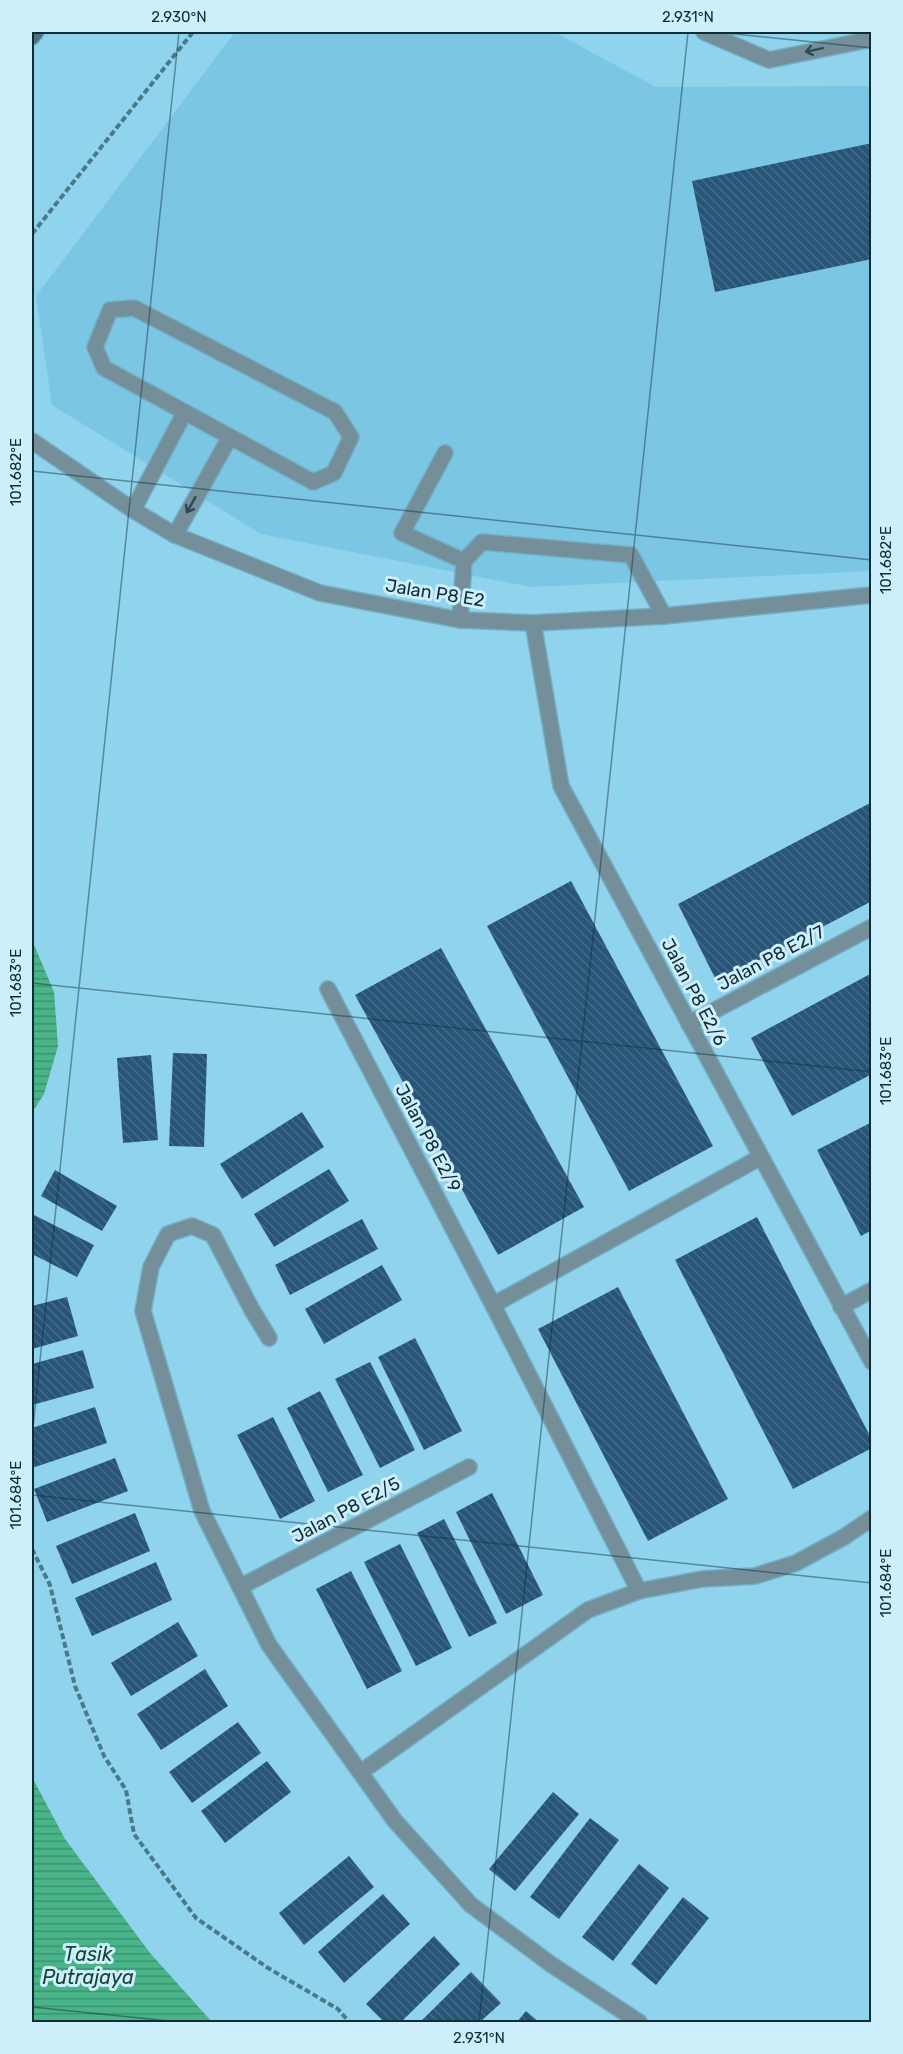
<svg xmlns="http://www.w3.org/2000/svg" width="903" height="2054" font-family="Rubik,sans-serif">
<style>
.built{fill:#7bc7e3}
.water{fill:url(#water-rules)}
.building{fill:url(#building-back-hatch)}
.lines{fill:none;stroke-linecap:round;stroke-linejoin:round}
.service-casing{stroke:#73aec4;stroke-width:18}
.minor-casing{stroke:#73aec4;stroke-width:18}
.secondary-casing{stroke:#73aec4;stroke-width:18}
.path{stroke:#4a7989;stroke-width:4;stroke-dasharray:6 3;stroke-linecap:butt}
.service{stroke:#748f99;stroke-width:15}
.minor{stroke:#748f99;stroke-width:15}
.secondary{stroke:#497383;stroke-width:15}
.oneway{stroke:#2e4a54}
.ticks{fill:none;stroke:#102d36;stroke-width:1.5;stroke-opacity:0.45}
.labels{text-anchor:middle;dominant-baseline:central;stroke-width:6;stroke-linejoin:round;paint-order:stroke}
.street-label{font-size:18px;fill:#102d36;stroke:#cdeefb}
.water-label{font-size:20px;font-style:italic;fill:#164431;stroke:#cdeefb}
.neatline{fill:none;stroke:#102d36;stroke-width:2}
.ticks-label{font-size:15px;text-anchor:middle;fill:#102d36}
</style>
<defs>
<pattern id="water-rules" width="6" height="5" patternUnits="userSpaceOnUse" patternTransform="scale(1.5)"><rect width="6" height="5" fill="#49b488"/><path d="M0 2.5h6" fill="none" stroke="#3b9370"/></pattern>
<pattern id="building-back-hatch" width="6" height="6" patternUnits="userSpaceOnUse" patternTransform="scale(1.5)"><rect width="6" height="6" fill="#275578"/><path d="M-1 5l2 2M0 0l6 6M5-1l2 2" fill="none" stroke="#446a87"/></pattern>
</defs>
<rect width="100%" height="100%" fill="#8fd3ec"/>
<path class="built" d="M 235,32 L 554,32 L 656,87 L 871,86 L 871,571 L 531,587 L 261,534 L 52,405 L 36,296 Z"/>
<g class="water">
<path d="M 32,940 L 54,992 L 58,1046 L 44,1094 L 32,1113 Z"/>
<path d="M 32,1777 L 65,1839 L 150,1953 L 212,2022 L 32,2022 Z"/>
</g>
<g class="building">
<path d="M 872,143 L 872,259 L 715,292 L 692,181 Z"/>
<path d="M 872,802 L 872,901 L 717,982 L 678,904 Z"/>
<path d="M 571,881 L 713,1146 L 629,1191 L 487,926 Z"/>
<path d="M 441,948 L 584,1207 L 498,1255 L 355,995 Z"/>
<path d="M 872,973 L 872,1074 L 792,1116 L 751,1038 Z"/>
<path d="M 173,1053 L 207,1054 L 204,1147 L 169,1146 Z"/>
<path d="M 151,1055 L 158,1140 L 123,1143 L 117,1058 Z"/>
<path d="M 302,1112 L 324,1147 L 242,1199 L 220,1164 Z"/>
<path d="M 872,1122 L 872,1230 L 861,1236 L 817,1150 Z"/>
<path d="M 329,1169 L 349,1201 L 274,1247 L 254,1214 Z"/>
<path d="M 55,1170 L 117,1206 L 102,1231 L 41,1196 Z"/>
<path d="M 32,1214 L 94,1245 L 77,1277 L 32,1254 Z"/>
<path d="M 757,1217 L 872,1440 L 872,1448 L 793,1489 L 675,1260 Z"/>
<path d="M 362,1219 L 378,1249 L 290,1295 L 275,1265 Z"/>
<path d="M 382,1265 L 402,1300 L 324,1344 L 305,1309 Z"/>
<path d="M 618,1287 L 728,1499 L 648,1541 L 538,1329 Z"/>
<path d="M 67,1297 L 78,1336 L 32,1349 L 32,1306 Z"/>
<path d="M 415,1338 L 462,1431 L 424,1450 L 378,1357 Z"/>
<path d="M 83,1350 L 94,1388 L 32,1405 L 32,1364 Z"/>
<path d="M 370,1362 L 415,1450 L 380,1468 L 335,1379 Z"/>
<path d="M 320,1391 L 363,1475 L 328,1492 L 287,1408 Z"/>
<path d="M 95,1407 L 107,1443 L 32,1468 L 32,1428 Z"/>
<path d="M 273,1417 L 315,1501 L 280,1519 L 237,1435 Z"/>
<path d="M 115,1458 L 128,1491 L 47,1522 L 34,1489 Z"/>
<path d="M 492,1493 L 543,1595 L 506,1614 L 456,1512 Z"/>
<path d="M 135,1513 L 150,1551 L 72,1584 L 56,1546 Z"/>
<path d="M 444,1519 L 497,1623 L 469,1637 L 417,1533 Z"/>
<path d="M 400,1544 L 452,1648 L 416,1666 L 364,1562 Z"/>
<path d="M 156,1562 L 172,1600 L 92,1636 L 75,1598 Z"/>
<path d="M 351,1571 L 402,1671 L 367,1689 L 316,1589 Z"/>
<path d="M 178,1622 L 198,1656 L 131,1696 L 111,1663 Z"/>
<path d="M 205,1669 L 228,1706 L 161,1750 L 137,1714 Z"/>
<path d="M 238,1722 L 261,1753 L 192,1803 L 169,1772 Z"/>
<path d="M 267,1761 L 291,1792 L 225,1843 L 201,1811 Z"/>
<path d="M 553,1792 L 579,1814 L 515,1891 L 489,1869 Z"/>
<path d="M 590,1818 L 619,1840 L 559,1919 L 530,1897 Z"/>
<path d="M 349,1856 L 374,1887 L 304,1945 L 279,1913 Z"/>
<path d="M 639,1864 L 669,1888 L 613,1961 L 582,1937 Z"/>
<path d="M 383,1894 L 410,1924 L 344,1983 L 318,1952 Z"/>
<path d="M 683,1897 L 709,1918 L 656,1985 L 631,1964 Z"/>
<path d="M 434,1936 L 460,1964 L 401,2022 L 384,2022 L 366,2004 Z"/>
<path d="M 471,1972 L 501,2003 L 480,2022 L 420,2022 Z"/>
<path d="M 526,2011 L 539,2022 L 517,2022 Z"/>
</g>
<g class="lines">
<g class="service-casing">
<g id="service">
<path d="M 704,32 L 769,60 L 872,39"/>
<path d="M 134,308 L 335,412 L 351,437 L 334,473 L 313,482 L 104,368 L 95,347 L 110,310 Z"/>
<path d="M 445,453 L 402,533 L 464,561"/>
<path d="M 133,510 L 185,412"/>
<path d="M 175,535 L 230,437"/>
<path d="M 460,620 L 464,561 L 482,542 L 631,555 L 664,616"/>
</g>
</g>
<g class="minor-casing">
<g id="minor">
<path d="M 32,441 L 133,510 L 175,535 L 320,593 L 460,620 L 533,623 L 664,616 L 872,595"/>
<path d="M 533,623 L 561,786 L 872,1362"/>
<path d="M 328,989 L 493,1305 L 639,1591"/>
<path d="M 689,1024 L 872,927"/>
<path d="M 493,1305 L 761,1157"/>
<path d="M 841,1307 L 872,1290"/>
<path d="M 269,1338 L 252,1310 L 213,1235 L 192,1226 L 168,1234 L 151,1267 L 143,1311 L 202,1511 L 269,1645 L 395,1821 L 471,1905 L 552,1965 L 639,2022"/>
<path d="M 240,1587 L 469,1467"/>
<path d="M 361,1772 L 588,1610 L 639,1591 L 702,1579 L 755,1576 L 796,1563 L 844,1537 L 872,1518"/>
</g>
</g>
<g class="secondary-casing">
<path id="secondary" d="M 32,37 L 36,32"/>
</g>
<g class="path">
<path d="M 32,234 L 193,32"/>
<path d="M 32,1549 L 50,1585 L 75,1686 L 104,1756 L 126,1790 L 134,1834 L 196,1918 L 268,1968 L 338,2009 L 349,2022"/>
</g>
<use href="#service" class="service"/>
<use href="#minor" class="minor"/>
<use href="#secondary" class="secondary"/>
</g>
<defs><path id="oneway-shaft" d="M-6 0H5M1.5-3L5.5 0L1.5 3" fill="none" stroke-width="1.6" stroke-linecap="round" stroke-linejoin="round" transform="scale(1.5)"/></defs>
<g class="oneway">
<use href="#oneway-shaft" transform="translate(814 50) rotate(168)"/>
<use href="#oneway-shaft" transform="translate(191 505) rotate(119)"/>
</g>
<path class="ticks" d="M 716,32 L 872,48M 32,471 L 872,560M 32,983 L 872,1072M 32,1437 L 179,32M 32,1495 L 872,1583M 32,2007 L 179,2022M 479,2022 L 688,32"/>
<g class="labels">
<g class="street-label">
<text transform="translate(435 593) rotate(9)">Jalan P8 E2</text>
<text transform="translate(771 958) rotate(-28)">Jalan P8 E2/7</text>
<text transform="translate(694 992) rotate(62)">Jalan P8 E2/6</text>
<text transform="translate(428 1138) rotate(62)">Jalan P8 E2/9</text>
<text transform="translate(346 1510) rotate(-28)">Jalan P8 E2/5</text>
</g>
<g class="water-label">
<text x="88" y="1954">Tasik<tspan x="88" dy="23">Putrajaya</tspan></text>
</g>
</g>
<rect width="903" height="2054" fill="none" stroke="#cdeefb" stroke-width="66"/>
<rect x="33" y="33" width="837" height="1988" class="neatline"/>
<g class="ticks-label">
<text x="179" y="22">2.930°N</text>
<text x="688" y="22">2.931°N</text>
<text transform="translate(16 472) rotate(-90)" y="5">101.682°E</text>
<text transform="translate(886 560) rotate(-90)" y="5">101.682°E</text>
<text transform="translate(16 983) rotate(-90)" y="5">101.683°E</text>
<text transform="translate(886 1071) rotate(-90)" y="5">101.683°E</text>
<text transform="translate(16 1495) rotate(-90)" y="5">101.684°E</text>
<text transform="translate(886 1583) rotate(-90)" y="5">101.684°E</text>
<text x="479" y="2043">2.931°N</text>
</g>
</svg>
